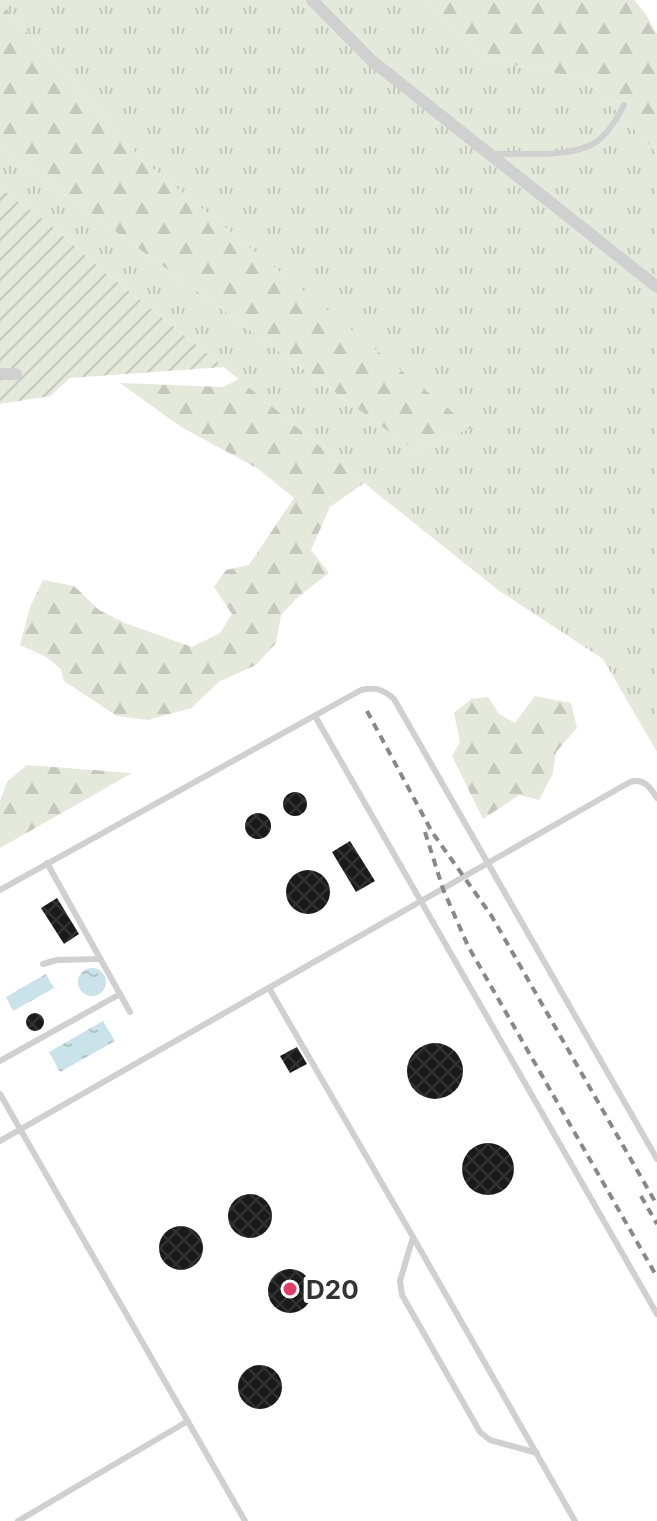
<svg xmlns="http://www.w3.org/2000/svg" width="657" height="1521" font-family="Inter,sans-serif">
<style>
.grass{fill:url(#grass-tufts)}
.forest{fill:url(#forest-firs)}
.garden{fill:url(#garden-furrows)}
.water{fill:url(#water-ripples)}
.building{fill:url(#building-cross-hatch)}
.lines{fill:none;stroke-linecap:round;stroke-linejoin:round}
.service{stroke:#d0d0d0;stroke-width:6}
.minor{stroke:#d0d0d0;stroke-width:12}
.rail{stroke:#888;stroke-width:4;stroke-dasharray:8 6;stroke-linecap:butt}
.poi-dot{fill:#df3f64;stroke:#fff;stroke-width:3}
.labels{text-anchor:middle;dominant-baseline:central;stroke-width:8;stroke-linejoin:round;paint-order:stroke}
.poi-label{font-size:26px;font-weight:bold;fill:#333;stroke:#fff;text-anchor:start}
</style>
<defs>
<pattern id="grass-tufts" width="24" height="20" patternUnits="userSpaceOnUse" patternTransform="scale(2)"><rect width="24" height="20" fill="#e5e9dc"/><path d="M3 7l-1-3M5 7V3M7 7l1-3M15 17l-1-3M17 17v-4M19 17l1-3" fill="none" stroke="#c5c8bd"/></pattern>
<pattern id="forest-firs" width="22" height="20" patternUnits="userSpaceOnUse" patternTransform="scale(2)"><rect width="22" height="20" fill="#e5e9dc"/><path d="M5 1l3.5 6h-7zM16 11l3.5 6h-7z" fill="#c5c8bd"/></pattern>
<pattern id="garden-furrows" width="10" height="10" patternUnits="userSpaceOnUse" patternTransform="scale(2)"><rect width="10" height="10" fill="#e5e9dc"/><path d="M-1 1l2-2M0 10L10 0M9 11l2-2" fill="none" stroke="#c5c8bd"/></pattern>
<pattern id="water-ripples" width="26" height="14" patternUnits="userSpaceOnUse" patternTransform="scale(2)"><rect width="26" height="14" fill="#cae2e9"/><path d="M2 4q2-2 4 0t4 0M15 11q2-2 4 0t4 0" fill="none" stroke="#aec2c8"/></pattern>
<pattern id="building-cross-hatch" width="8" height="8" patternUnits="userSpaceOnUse" patternTransform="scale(2)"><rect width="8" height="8" fill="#1a1a1a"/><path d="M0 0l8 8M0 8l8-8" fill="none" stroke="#333"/></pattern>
</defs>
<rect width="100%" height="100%" fill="#fff"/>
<path class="grass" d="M 0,0 L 422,0 L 483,59 L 586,79 L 657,153 L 657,752 L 603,659 L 498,590 L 364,483 L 224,367 L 106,273 L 48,223 L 0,188 L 0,147 L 414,450 L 471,428 L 142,160 L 0,2 Z"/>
<g class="forest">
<path d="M 422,0 L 634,0 L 645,13 L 657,34 L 657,153 L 586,79 L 483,59 Z"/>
<path d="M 0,2 L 142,160 L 472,428 L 414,450 L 0,147 Z"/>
<path d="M 239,379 L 364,483 L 330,507 L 311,550 L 329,573 L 298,597 L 281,615 L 276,643 L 256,665 L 220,681 L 191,708 L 148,720 L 117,716 L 64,681 L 61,669 L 46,657 L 20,645 L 30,607 L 43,580 L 74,586 L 99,610 L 125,623 L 192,647 L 220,633 L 232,614 L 214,587 L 226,570 L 249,565 L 294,498 L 257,468 L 181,427 L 120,383 L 223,387 Z"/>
<path d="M 535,696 L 571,703 L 577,728 L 556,752 L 553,773 L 539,800 L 519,795 L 483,819 L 452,756 L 460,742 L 454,713 L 471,699 L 488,697 L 499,714 L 515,723 Z"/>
<path d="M 27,765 L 132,773 L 0,848 L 0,801 L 7,782 Z"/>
</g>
<path class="garden" d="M 0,188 L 48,223 L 106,273 L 224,367 L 70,378 L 50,396 L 0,404 Z"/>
<g class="water">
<circle cx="92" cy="982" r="14"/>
<path d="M 46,974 L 54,988 L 13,1011 L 6,997 Z"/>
<path d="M 103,1021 L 115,1041 L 60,1072 L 49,1052 Z"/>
</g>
<g class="building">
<circle cx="295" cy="804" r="12"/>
<circle cx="258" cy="826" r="13"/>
<path d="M 350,841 L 375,881 L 356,892 L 332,852 Z"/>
<circle cx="308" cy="892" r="22"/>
<path d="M 57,898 L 79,934 L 64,944 L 41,908 Z"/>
<circle cx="35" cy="1022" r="9"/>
<circle cx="435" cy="1071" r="28"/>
<path d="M 297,1047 L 307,1064 L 290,1073 L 280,1056 Z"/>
<circle cx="488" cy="1169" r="26"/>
<circle cx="250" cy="1216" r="22"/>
<circle cx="181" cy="1248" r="22"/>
<circle cx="290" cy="1291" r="22"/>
<circle cx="260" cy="1387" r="22"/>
</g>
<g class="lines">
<g class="service">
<path d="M 494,154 C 524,153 567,158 593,144 C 607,136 617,119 624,105"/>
<path d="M 315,716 L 657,1314"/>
<path d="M 47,863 L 130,1012"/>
<path d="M 0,890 L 361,690 C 375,687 383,689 394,699 L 657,1159"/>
<path d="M 43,964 L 57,960 L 100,959"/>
<path d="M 269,988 L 413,1237 L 575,1521"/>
<path d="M 0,1061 L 120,994"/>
<path d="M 0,1094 L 245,1521"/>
<path d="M 0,1141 L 630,782 C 644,778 650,787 657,798"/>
<path d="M 413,1237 L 400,1281 L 402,1295 L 480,1432 L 490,1440 L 537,1453"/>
<path d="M 18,1521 L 188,1421"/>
</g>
<g class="minor">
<path d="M 312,0 L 371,60 L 657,287"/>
<path d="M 0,374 L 16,374"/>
</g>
<g class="rail">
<path d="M 367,711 L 432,832 L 491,915 L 657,1205"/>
<path d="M 425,832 L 443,889 L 468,946 L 657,1277"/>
<path d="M 641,1196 L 657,1224"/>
</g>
</g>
<circle class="poi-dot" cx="290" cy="1289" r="8"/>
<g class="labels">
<g class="poi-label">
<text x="306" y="1289">D20</text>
</g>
</g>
</svg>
